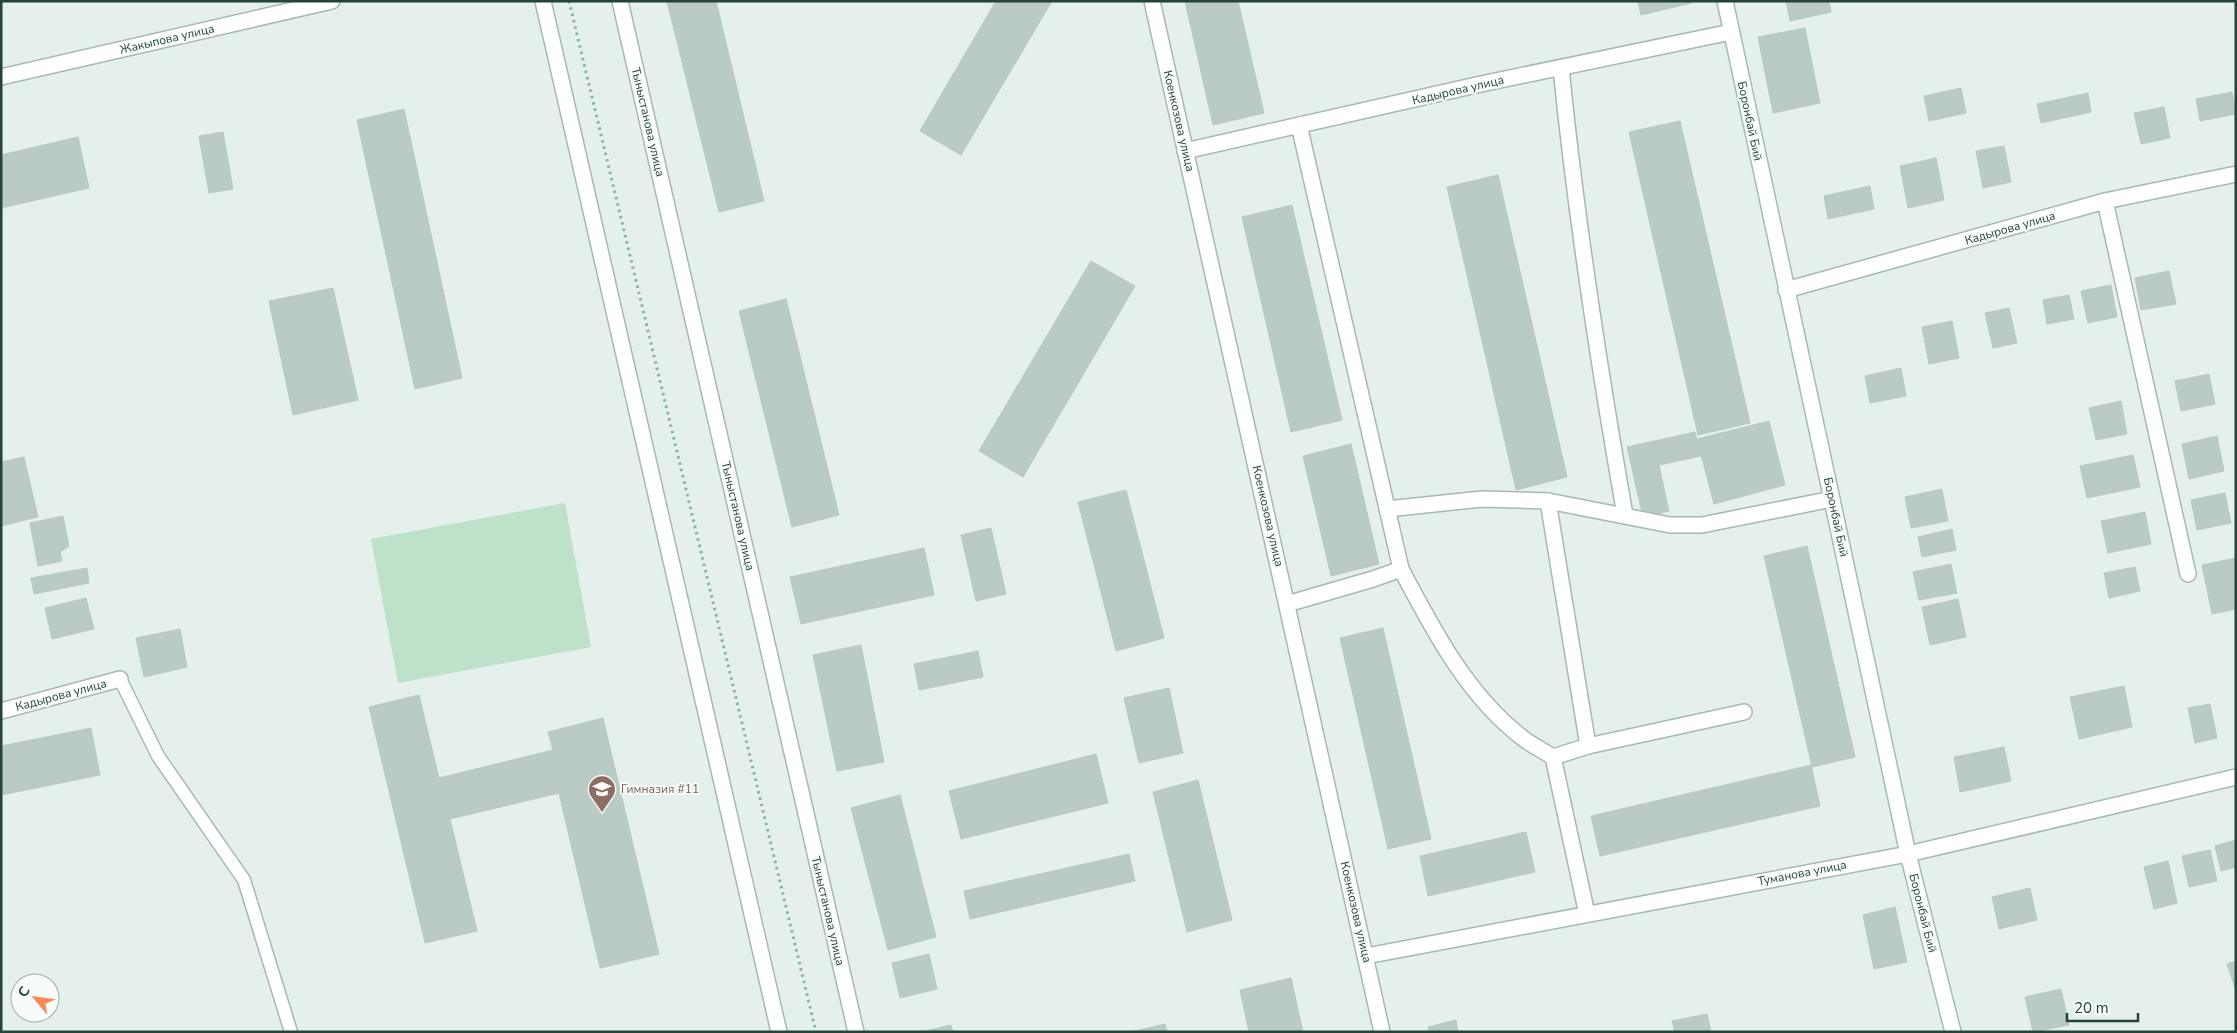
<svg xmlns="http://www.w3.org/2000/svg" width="2237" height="1033" font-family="'Nunito Sans',sans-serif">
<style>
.green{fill:#bde1c9}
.building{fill:#bacac5;stroke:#b7cac3}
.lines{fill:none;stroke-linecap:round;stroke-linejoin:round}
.lane-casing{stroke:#a7b8b3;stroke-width:15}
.street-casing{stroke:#a7b8b3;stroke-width:18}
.secondary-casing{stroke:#a3bcb4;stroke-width:18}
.path{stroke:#84b5a8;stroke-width:3;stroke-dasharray:2.5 4;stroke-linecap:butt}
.lane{stroke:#fff;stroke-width:12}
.street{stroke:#fff;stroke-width:15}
.secondary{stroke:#fff;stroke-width:15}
.labels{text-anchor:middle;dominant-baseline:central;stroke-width:4;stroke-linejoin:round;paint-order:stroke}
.street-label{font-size:12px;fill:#23433c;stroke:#f7fbf9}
.education-label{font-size:12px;fill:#785e54;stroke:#f7fbf9;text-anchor:start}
</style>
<rect width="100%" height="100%" fill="#e5efeb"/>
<path class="green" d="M 565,503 L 591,647 L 398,683 L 371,539 Z"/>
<g class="building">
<path d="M 667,1 L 716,1 L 764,201 L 719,212 Z"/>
<path d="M 996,1 L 1052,1 L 961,155 L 920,131 Z"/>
<path d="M 1185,1 L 1238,1 L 1264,113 L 1213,125 Z"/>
<path d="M 1638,1 L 1691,1 L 1692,3 L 1641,15 Z"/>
<path d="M 1786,1 L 1829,1 L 1831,12 L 1790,21 Z"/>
<path d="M 1805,28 L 1820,103 L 1773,113 L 1758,37 Z"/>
<path d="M 1961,88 L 1966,113 L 1929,121 L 1924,96 Z"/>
<path d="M 2232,92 L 2236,114 L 2200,121 L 2196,99 Z"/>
<path d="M 2088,93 L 2091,112 L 2041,123 L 2037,104 Z"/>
<path d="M 2164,107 L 2170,138 L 2141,144 L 2134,113 Z"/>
<path d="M 404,109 L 462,378 L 415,389 L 357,120 Z"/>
<path d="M 1680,121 L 1750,423 L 1698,435 L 1629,132 Z"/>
<path d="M 223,132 L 233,189 L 209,193 L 199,136 Z"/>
<path d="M 78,137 L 89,188 L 1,208 L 1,155 Z"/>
<path d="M 2004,146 L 2011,182 L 1983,188 L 1976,151 Z"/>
<path d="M 1936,158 L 1944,200 L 1908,208 L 1900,166 Z"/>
<path d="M 1498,175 L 1567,477 L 1516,490 L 1447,187 Z"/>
<path d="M 1870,186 L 1874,209 L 1828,219 L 1824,196 Z"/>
<path d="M 1292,205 L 1342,420 L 1291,432 L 1242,217 Z"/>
<path d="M 1091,261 L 1135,286 L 1023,477 L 979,451 Z"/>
<path d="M 2169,271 L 2176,304 L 2141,310 L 2135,278 Z"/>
<path d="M 2111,285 L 2117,317 L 2088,323 L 2081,291 Z"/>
<path d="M 333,288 L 358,400 L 293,415 L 269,301 Z"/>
<path d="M 2069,295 L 2074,319 L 2047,324 L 2043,300 Z"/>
<path d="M 786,299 L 839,515 L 792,527 L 739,311 Z"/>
<path d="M 2009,308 L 2017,343 L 1993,348 L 1985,313 Z"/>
<path d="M 1952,321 L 1959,358 L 1929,364 L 1922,327 Z"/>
<path d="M 1901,368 L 1906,396 L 1870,403 L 1865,376 Z"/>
<path d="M 2209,374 L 2215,404 L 2181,411 L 2175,381 Z"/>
<path d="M 2121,401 L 2127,434 L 2096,440 L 2089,408 Z"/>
<path d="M 1769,421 L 1785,485 L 1714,504 L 1697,439 Z"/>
<path d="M 1695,432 L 1701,456 L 1659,465 L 1669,511 L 1643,517 L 1627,447 Z"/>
<path d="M 2217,436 L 2224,471 L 2189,479 L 2182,444 Z"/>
<path d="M 1351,444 L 1379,564 L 1331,576 L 1303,456 Z"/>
<path d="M 2133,455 L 2140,487 L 2087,498 L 2080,466 Z"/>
<path d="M 24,457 L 38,517 L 1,526 L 1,462 Z"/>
<path d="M 1942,489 L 1948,521 L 1911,528 L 1905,497 Z"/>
<path d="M 1126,490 L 1164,638 L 1116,651 L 1078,502 Z"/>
<path d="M 2225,493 L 2231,523 L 2197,530 L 2191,500 Z"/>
<path d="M 2145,512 L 2151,544 L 2108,553 L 2101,521 Z"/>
<path d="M 63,516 L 69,546 L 60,552 L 62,561 L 38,566 L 30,523 Z"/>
<path d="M 991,528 L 1006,594 L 976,601 L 961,535 Z"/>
<path d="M 1952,529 L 1956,550 L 1922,557 L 1918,537 Z"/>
<path d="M 1807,546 L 1855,757 L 1812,767 L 1764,556 Z"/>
<path d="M 924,548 L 934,595 L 801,624 L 790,577 Z"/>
<path d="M 2236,558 L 2236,609 L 2212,614 L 2202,565 Z"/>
<path d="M 1951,564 L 1957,593 L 1919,600 L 1913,572 Z"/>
<path d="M 2135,567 L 2140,591 L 2109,598 L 2104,573 Z"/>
<path d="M 87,568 L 89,583 L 34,594 L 31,578 Z"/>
<path d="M 86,598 L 94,629 L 52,639 L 45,608 Z"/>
<path d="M 1958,599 L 1966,637 L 1930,645 L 1922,607 Z"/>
<path d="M 1383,628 L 1431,839 L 1388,849 L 1340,638 Z"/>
<path d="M 180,629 L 187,667 L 144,677 L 136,638 Z"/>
<path d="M 861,645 L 884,762 L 837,771 L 813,655 Z"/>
<path d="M 978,651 L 983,677 L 919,690 L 914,664 Z"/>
<path d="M 2124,686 L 2132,727 L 2079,739 L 2070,697 Z"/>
<path d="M 1169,688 L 1183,753 L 1139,763 L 1124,698 Z"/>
<path d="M 419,695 L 439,778 L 553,750 L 548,732 L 603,718 L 659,954 L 600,968 L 559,793 L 450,819 L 477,931 L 425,943 L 369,707 Z"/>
<path d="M 2210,704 L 2217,738 L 2195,743 L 2188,708 Z"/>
<path d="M 91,728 L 100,775 L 1,795 L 1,746 Z"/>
<path d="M 2004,747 L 2011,781 L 1960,792 L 1954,757 Z"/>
<path d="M 1096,754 L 1108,803 L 961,839 L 949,791 Z"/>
<path d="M 1811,765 L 1820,806 L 1600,856 L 1591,816 Z"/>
<path d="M 1198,780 L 1232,920 L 1187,932 L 1153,792 Z"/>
<path d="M 900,795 L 936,937 L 888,950 L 851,808 Z"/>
<path d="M 1526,832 L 1535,872 L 1428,896 L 1420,856 Z"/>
<path d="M 2236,840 L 2236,867 L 2221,871 L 2215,846 Z"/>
<path d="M 2210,850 L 2217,881 L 2189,887 L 2182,856 Z"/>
<path d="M 1129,854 L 1135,881 L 970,919 L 964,891 Z"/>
<path d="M 2168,861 L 2177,903 L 2154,909 L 2144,867 Z"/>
<path d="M 2030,888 L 2037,920 L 1999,929 L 1992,897 Z"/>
<path d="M 1895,907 L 1907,962 L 1874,969 L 1863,915 Z"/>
<path d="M 929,954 L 937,989 L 900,998 L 892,963 Z"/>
<path d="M 2236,961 L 2236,991 L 2227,964 Z"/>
<path d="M 1291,978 L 1303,1032 L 1249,1032 L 1240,990 Z"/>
<path d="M 2061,989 L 2069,1025 L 2033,1032 L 2025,997 Z"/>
<path d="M 1707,1014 L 1711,1032 L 1675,1032 L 1672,1021 Z"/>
<path d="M 1456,1020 L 1458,1032 L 1429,1032 L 1428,1027 Z"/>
<path d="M 1165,1024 L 1167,1032 L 1131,1032 Z"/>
<path d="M 951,1025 L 953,1032 L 921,1032 Z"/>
</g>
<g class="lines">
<g class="lane-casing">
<path id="lane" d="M 120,679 L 158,756 L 244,880 L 291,1032"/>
</g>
<g class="street-casing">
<g id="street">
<path d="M 543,1 L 779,1032"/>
<path d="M 620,1 L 856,1032"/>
<path d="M 1152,1 L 1382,1032"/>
<path d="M 1561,68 C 1576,218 1599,367 1625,515"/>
<path d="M 1,77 L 332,1"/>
<path d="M 1299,125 L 1401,569 C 1433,630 1468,697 1524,739 C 1533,746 1544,751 1553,757"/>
<path d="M 1185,151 L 1481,84 L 1731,32"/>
<path d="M 2105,201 L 2188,574"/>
<path d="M 1786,290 L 2105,201 L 2236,174"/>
<path d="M 1548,501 L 1588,746"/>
<path d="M 1387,509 L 1482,499 L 1548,501 L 1670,525 L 1702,525 L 1832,499"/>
<path d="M 1287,604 L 1373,579 L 1401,569"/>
<path d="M 1,711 L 120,679"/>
<path d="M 1587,914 L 1553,757 L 1588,746 L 1744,712"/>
<path d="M 1366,956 L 1908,854 L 2236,777"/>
</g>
</g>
<g class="secondary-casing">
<path id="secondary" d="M 1725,1 L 1908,854 L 1953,1032"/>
</g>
<path class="path" d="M 569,1 L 816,1032"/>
<use href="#lane" class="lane"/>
<use href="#street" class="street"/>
<use href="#secondary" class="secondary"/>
</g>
<defs>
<g id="school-pin" transform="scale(1.4375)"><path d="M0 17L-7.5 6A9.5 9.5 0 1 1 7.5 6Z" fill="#8d6e63" stroke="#f7fbf9"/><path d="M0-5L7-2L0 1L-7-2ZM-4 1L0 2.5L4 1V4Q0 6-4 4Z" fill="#fff"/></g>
</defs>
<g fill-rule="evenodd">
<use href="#school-pin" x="602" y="789"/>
</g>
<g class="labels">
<g class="street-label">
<text transform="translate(167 39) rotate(-13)">Жакыпова улица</text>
<text transform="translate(1458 90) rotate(-13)">Кадырова улица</text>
<text transform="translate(1179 121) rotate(77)">Коенкозова улица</text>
<text transform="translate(1750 121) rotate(78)">Боронбай Бий</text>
<text transform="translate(648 122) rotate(77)">Тыныстанова улица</text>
<text transform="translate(2010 228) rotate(-16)">Кадырова улица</text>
<text transform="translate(738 516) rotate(77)">Тыныстанова улица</text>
<text transform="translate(1268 516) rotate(77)">Коенкозова улица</text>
<text transform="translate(1836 517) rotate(78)">Боронбай Бий</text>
<text transform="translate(61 695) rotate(-15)">Кадырова улица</text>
<text transform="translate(1802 873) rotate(-11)">Туманова улица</text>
<text transform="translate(828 911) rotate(77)">Тыныстанова улица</text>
<text transform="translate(1356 912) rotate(77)">Коенкозова улица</text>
<text transform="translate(1923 913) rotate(76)">Боронбай Бий</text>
</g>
<g class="education-label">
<text x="621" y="789">Гимназия #11</text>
</g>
</g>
<rect width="2237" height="1033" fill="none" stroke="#23433c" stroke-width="5"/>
<g transform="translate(35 998) rotate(299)"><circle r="24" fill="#f7fbf9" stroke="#a2b1ad"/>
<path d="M0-4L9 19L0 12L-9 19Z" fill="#fa8859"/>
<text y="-8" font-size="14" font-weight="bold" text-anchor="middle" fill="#23433c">С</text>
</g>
<path d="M2067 1013v8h71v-8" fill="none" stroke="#23433c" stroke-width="2.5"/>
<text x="2074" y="1013" font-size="15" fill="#23433c" stroke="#f7fbf9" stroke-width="4" paint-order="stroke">20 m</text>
</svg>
